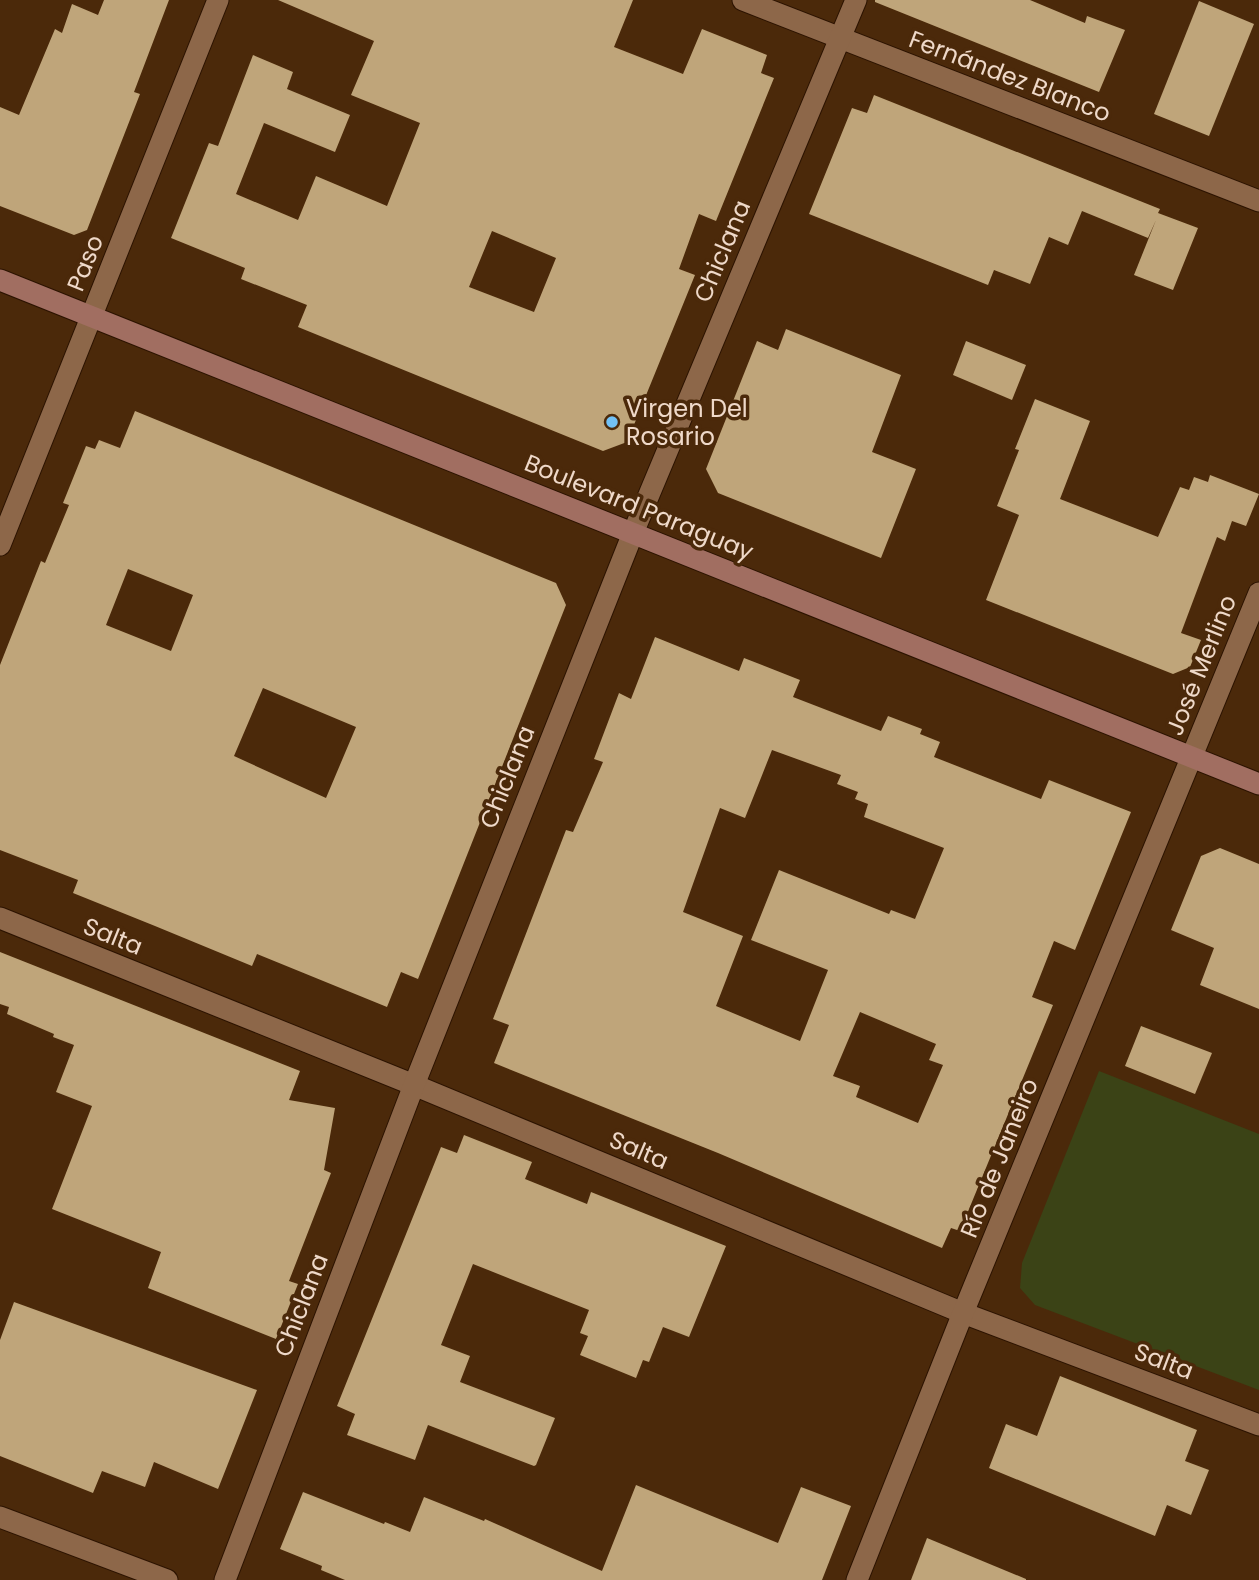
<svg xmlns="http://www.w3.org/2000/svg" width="1259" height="1580" font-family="Poppins,sans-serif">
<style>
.grass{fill:#3b4316}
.building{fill:#bfa57a;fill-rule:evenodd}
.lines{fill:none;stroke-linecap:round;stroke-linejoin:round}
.street-casing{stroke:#2c1300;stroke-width:23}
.secondary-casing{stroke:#2c1300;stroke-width:23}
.street{stroke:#8d6749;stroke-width:21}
.secondary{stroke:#a16e61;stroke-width:21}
.poi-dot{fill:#72c1f5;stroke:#4b290a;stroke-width:2.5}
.labels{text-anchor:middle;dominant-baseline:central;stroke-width:7;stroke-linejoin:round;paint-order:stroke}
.street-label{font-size:24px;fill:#efd9c9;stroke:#4b290a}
.poi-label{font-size:24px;fill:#efd9c9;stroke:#4b290a;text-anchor:start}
</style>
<rect width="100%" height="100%" fill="#4b290a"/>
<path class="grass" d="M 1099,1071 L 1259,1134 L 1259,1390 L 1035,1305 L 1020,1288 L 1022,1263 Z"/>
<g class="building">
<path d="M 104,0 L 169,0 L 134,92 L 140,94 L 87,230 L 74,235 L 0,206 L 0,107 L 19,115 L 55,29 L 62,33 L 72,4 L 98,15 Z"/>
<path d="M 278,0 L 633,0 L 614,47 L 683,74 L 702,29 L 767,55 L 761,73 L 774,78 L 716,221 L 699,214 L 679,269 L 695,275 L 627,442 L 603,451 L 298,327 L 307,305 L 241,279 L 245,268 L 171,238 L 209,143 L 218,146 L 253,55 L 293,72 L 287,89 L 350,115 L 335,152 L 264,123 L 236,194 L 298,220 L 316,176 L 387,206 L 420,123 L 351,95 L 374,41 ZM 492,231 L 556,258 L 534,312 L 469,287 Z"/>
<path d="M 875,0 L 1030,0 L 1085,23 L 1087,16 L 1125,30 L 1099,92 L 875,2 Z"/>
<path d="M 1199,1 L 1254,24 L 1209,136 L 1154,114 Z"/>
<path d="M 874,95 L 1160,209 L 1158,213 L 1198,228 L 1173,290 L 1134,275 L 1156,220 L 1148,238 L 1082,211 L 1068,245 L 1049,237 L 1030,284 L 994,270 L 988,285 L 809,214 L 852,108 L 867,113 Z"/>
<path d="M 786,329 L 901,375 L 872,452 L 916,469 L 881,558 L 718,493 L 706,469 L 757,341 L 778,350 Z"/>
<path d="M 966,341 L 1026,365 L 1012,400 L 953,375 Z"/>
<path d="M 1035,399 L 1090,421 L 1060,499 L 1158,537 L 1180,487 L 1189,490 L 1194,477 L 1208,482 L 1210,475 L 1259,494 L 1246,526 L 1232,521 L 1225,541 L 1217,537 L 1181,633 L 1201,640 L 1190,667 L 1173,674 L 986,600 L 1019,515 L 997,506 L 1019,450 L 1015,449 Z"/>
<path d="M 135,411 L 556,583 L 566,605 L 418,979 L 401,972 L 387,1007 L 257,954 L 252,966 L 155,926 L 73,893 L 78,880 L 0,850 L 0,665 L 41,561 L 45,563 L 69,505 L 63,503 L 86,446 L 95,449 L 99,440 L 120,448 ZM 128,569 L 193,595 L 171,651 L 106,625 ZM 263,688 L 356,727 L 326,798 L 234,756 Z"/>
<path d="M 655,637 L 739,671 L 744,658 L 800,680 L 793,697 L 881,731 L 888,716 L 922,729 L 920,734 L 940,742 L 934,757 L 1041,799 L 1049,780 L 1131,812 L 1075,950 L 1054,941 L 1032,997 L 1053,1005 L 960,1231 L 951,1228 L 942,1248 L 718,1153 L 494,1063 L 509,1025 L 493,1019 L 566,830 L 573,832 L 603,762 L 594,759 L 619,693 L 631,699 ZM 772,750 L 841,775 L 837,784 L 858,792 L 855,799 L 868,804 L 864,817 L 944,848 L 915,919 L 891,910 L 889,914 L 779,870 L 751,940 L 828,970 L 800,1041 L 716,1006 L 743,936 L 683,912 L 720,808 L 745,818 ZM 860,1012 L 936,1044 L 929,1060 L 943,1065 L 918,1123 L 856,1097 L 860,1086 L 833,1076 Z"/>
<path d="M 1220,848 L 1259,864 L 1259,1009 L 1200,985 L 1214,948 L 1171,930 L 1201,856 Z"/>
<path d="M 0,952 L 300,1071 L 289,1100 L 335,1108 L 324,1170 L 331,1173 L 289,1281 L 298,1284 L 276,1339 L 148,1288 L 161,1252 L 52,1209 L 92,1106 L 56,1092 L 74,1045 L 53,1037 L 54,1034 L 7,1014 L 9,1007 L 0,1004 Z"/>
<path d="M 1141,1026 L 1212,1053 L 1195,1094 L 1125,1066 Z"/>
<path d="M 464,1135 L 532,1162 L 525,1179 L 587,1204 L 591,1192 L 726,1246 L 689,1337 L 663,1327 L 649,1362 L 643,1360 L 636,1378 L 580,1355 L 588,1336 L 580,1333 L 589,1310 L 473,1264 L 441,1345 L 470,1356 L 460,1382 L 555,1418 L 536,1465 L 534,1466 L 428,1425 L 415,1460 L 347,1435 L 355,1414 L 337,1406 L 441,1147 L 457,1153 Z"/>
<path d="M 14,1302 L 257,1390 L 218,1489 L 154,1462 L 145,1487 L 102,1471 L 93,1493 L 0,1456 L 0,1340 Z"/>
<path d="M 1060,1376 L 1197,1430 L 1185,1461 L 1209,1470 L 1191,1515 L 1167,1505 L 1155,1536 L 989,1468 L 1006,1424 L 1037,1436 Z"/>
<path d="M 636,1485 L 778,1543 L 801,1487 L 851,1506 L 822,1580 L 345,1580 L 321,1570 L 322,1566 L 280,1549 L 303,1492 L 384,1524 L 385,1522 L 410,1532 L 424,1497 L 484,1521 L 485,1519 L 602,1571 Z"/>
<path d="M 927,1538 L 1026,1579 L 1026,1580 L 911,1580 Z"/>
</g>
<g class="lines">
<g class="street-casing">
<g id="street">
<path d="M 743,0 L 1259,201"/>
<path d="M 0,545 L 218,0"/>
<path d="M 0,918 L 414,1085 L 963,1313 L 1259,1425"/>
<path d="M 0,1517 L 167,1580"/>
<path d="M 225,1580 L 414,1085 L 633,533 L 856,0"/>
<path d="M 857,1580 L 963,1313 L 1259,593"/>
</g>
</g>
<g class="secondary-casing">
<path id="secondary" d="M 0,280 L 1259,784"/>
</g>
<use href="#street" class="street"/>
<use href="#secondary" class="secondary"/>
</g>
<circle class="poi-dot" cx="612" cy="422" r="7"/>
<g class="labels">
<g class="street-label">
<text transform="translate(1010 76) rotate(21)">Fernández Blanco</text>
<text transform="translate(722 251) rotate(-67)">Chiclana</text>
<text transform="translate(85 263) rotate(-68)">Paso</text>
<text transform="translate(639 507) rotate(22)">Boulevard Paraguay</text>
<text transform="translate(1201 665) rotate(-68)">José Merlino</text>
<text transform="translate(507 777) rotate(-68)">Chiclana</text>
<text transform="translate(113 936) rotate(22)">Salta</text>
<text transform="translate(639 1150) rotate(23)">Salta</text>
<text transform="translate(999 1158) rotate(-68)">Río de Janeiro</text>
<text transform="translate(301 1305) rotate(-69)">Chiclana</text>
<text transform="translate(1164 1361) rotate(21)">Salta</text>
</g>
<g class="poi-label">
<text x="626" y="408">Virgen Del<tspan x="626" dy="28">Rosario</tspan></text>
</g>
</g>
</svg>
